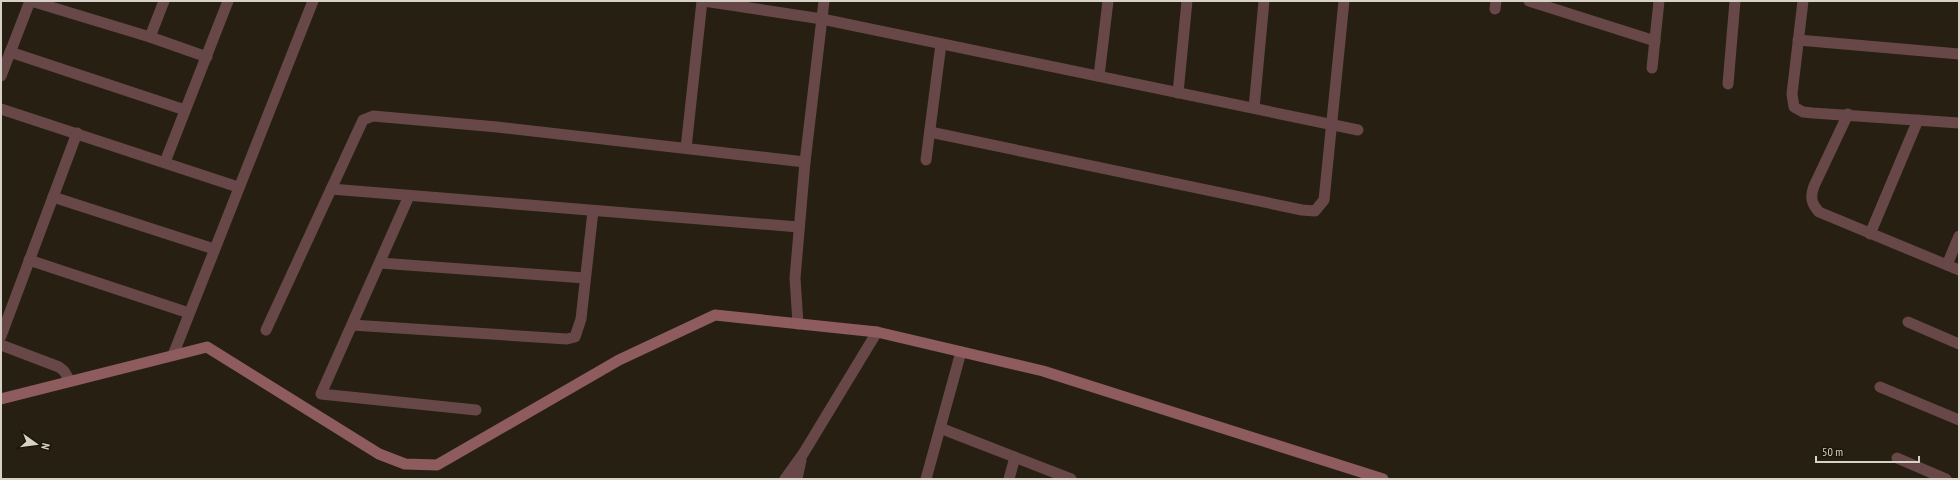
<svg xmlns="http://www.w3.org/2000/svg" width="1960" height="480" font-family="'PT Sans Narrow',sans-serif">
<style>
.lines{fill:none;stroke-linecap:round;stroke-linejoin:round}
.minor{stroke:#674748;stroke-width:11}
.secondary{stroke:#8e5c5e;stroke-width:11}
</style>
<rect width="100%" height="100%" fill="#271f11"/>
<g class="lines">
<g class="minor">
<path d="M 31,1 L 150,37 L 207,57"/>
<path d="M 704,1 L 822,19 L 1358,130"/>
<path d="M 1529,1 L 1655,41"/>
<path d="M 1803,1 L 1792,94 L 1794,107 L 1803,112 L 1813,113 L 1959,123"/>
<path d="M 1495,9 L 1496,1"/>
<path d="M 150,37 L 164,1"/>
<path d="M 1798,40 L 1959,54"/>
<path d="M 10,52 L 185,110"/>
<path d="M 1652,68 L 1659,1"/>
<path d="M 1,76 L 30,1"/>
<path d="M 1099,76 L 1108,1"/>
<path d="M 1728,84 L 1735,1"/>
<path d="M 1178,93 L 1187,1"/>
<path d="M 1254,108 L 1264,1"/>
<path d="M 1,109 L 238,187"/>
<path d="M 1848,114 L 1814,186 C 1810,197 1811,203 1819,212 L 1959,270"/>
<path d="M 930,132 L 1302,210 L 1315,211 L 1324,200 L 1344,1"/>
<path d="M 686,148 L 702,1"/>
<path d="M 926,160 L 941,44"/>
<path d="M 165,162 L 228,1"/>
<path d="M 331,189 L 799,227"/>
<path d="M 409,196 L 321,394 L 476,410"/>
<path d="M 53,197 L 214,249"/>
<path d="M 1870,234 L 1918,120"/>
<path d="M 29,260 L 189,313"/>
<path d="M 380,263 L 585,278"/>
<path d="M 1947,265 L 1959,236"/>
<path d="M 1908,322 L 1959,344"/>
<path d="M 798,324 L 795,278 L 805,162 L 824,1"/>
<path d="M 352,325 L 567,339 L 575,337 L 581,319 L 593,211"/>
<path d="M 266,330 L 363,120 L 373,116 L 497,127 L 805,162"/>
<path d="M 1,336 L 77,133"/>
<path d="M 1,345 L 59,367 L 64,371 L 70,381"/>
<path d="M 173,355 L 313,1"/>
<path d="M 1880,387 L 1959,420"/>
<path d="M 940,428 L 1071,479"/>
<path d="M 1897,458 L 1946,479"/>
<path d="M 785,479 L 803,454 L 877,332"/>
<path d="M 797,479 L 801,460"/>
<path d="M 926,479 L 961,352"/>
<path d="M 1009,479 L 1015,457"/>
</g>
<path class="secondary" d="M 1,399 L 207,347 L 379,454 L 405,464 L 437,465 L 619,360 L 715,315 L 877,332 L 1043,371 L 1383,479"/>
</g>
<rect width="1960" height="480" fill="none" stroke="#d7d2c8" stroke-width="4"/>
<g transform="translate(36 444) rotate(104)" stroke="#1e1608" stroke-width="3" paint-order="stroke">
<path d="M0-3L7 15L0 10L-7 15Z" fill="#d7d2c8"/>
<text y="-6" font-size="11" font-weight="bold" text-anchor="middle" fill="#d7d2c8">N</text>
</g>
<path d="M1816 456v6h103v-6" fill="none" stroke="#d7d2c8" stroke-width="2"/>
<text x="1822" y="456" font-size="12" fill="#d7d2c8" stroke="#1e1608" stroke-width="3" paint-order="stroke">50 m</text>
</svg>
